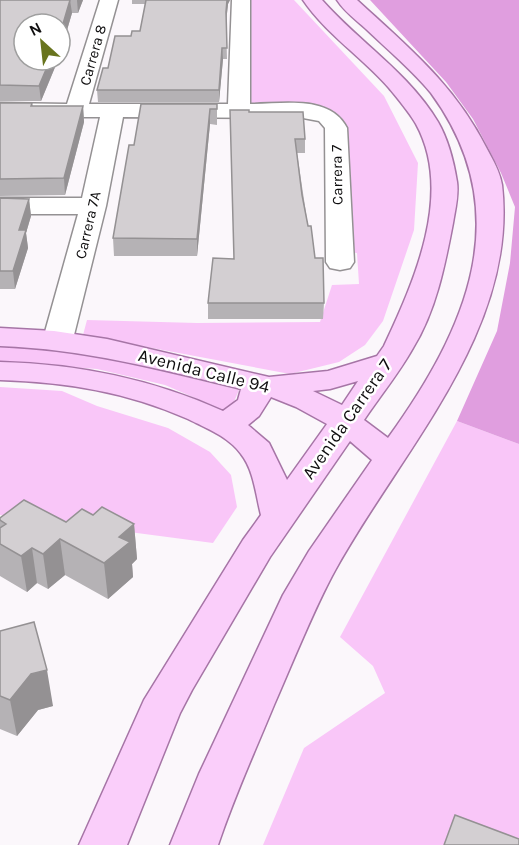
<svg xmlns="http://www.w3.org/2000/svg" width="519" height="845" font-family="Karla,sans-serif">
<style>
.green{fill:#f9c6f8}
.forest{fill:#e09edf}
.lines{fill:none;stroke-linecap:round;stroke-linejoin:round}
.minor-casing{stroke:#949193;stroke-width:3}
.major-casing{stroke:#a675a6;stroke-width:3}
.minor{fill:#fff;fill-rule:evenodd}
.major{fill:#facefa;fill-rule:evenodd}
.wall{fill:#b5b2b5}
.shaded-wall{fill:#949193}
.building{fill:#d3cfd2;stroke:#949193;stroke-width:1.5}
.labels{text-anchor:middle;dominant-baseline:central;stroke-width:5;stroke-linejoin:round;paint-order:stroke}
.far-street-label{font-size:15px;fill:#0f0e0f;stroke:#fff}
.street-label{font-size:18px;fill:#0f0e0f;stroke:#fff}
</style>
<rect width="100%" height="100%" fill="#fbf7fb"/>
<g class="green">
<path d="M 241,0 L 294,0 L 384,96 L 418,163 L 414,230 L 383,321 L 365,345 L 339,362 L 290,374 L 83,335 L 87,320 L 197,323 L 320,322 L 332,285 L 359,284 L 357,253 L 339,252 L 329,117 L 239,111 Z"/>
<path d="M 0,343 L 106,357 L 239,390 L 233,404 L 225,411 L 165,385 L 97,369 L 0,362 Z"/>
<path d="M 0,387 L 62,391 L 97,406 L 168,428 L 210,452 L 231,475 L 237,507 L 213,543 L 0,515 Z"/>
<path d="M 457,421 L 519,444 L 519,845 L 263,845 L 304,748 L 385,693 L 373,666 L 340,637 Z"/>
</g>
<path class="forest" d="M 370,0 L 519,0 L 519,444 L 457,421 L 497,331 L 510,263 L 515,207 L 501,173 L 473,119 L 446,82 Z"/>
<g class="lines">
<g class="minor-casing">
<path id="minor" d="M 100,0 L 118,0 L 89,104 L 228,104 L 232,0 L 250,0 L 250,104 C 282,104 330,94 347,128 L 354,262 L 350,268 L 340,270 L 330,268 L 326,262 L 325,128 L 319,121 L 303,118 L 123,117 L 106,206 L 73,339 L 69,345 L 58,348 L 47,345 L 43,339 L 78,214 L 0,214 L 0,198 L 82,198 L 100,117 L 0,117 L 0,103 L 67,104 Z"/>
</g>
<g class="major-casing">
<path id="major" d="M 303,0 L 322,0 C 359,42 409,73 438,122 C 448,139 454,163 457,182 C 459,196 455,210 453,223 C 445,265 436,311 413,348 C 399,373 380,396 364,420 L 388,438 C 466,330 519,213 431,93 C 412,70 388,50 366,29 C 356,20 344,11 337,0 L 357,0 C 408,47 455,85 487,149 C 493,160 500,172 502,185 C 519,333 396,456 332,576 C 310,618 293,662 274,705 C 255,751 234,797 218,845 L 170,845 L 199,774 L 283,595 L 309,551 L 372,460 L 350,441 L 270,557 L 192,690 L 180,713 L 127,845 L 79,845 L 144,700 L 243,540 L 261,515 C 256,496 254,470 241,454 C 229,437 206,428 188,419 C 127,392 66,382 0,380 L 0,362 C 79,364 152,379 223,411 L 238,400 L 241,389 C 161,369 83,349 0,346 L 0,328 L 54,331 L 107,339 L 269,377 L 328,371 L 377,356 L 384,346 C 414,282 454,193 416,124 C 409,112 398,99 389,88 C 362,57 326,34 303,0 ZM 358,381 L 342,405 L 313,391 L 330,389 ZM 271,397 L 296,407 L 327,424 L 287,480 L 269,443 L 248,425 L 259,416 Z"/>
</g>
<use href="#minor" class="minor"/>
<use href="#major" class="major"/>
</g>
<g class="wall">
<path d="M 0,0 L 83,0 L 78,13 L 72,13 L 60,54 L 60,24 L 24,60 L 58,60 L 41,101 L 0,101 Z"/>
<path d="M 132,0 L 230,0 L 228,4 L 226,22 L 227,59 L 223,59 L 219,102 L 98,102 L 97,90 L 108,68 L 131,36 L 140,31 L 145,4 L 132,4 Z"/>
<path d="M 0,103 L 32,103 L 33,106 L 83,106 L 84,122 L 65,195 L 0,196 Z"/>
<path d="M 217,104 L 217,125 L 210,124 L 197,256 L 114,256 L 113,238 L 134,145 Z"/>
<path d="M 249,112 L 305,139 L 305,153 L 297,153 L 308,226 L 324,303 L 323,319 L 208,319 L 208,303 L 234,259 Z"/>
<path d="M 0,198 L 29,199 L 31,216 L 26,233 L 28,248 L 15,289 L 0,289 Z"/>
<path d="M 0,518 L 66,522 L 134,524 L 137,559 L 132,564 L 133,577 L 108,599 L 65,575 L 48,589 L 37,583 L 27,592 L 0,576 Z"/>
<path d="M 0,631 L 53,706 L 38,710 L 17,736 L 0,729 Z"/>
</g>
<g class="shaded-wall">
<path d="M 70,0 L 72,13 L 60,54 L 60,34 Z"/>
<path d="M 77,0 L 83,0 L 78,13 Z"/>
<path d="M 227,0 L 230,0 L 228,4 L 226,23 Z"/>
<path d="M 222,48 L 223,59 L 219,102 L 219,90 Z"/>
<path d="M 50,60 L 58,60 L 41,101 L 39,86 Z"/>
<path d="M 83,106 L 84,122 L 65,195 L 64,178 Z"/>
<path d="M 210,109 L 210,124 L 197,256 L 197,239 Z"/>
<path d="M 29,199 L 31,216 L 26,233 L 28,248 L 15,289 L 13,271 L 19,230 Z"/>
<path d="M 134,524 L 137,559 L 132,564 L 133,577 L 108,599 L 104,563 L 119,537 Z"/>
<path d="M 60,539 L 65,575 L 48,589 L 43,554 Z"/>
<path d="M 32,548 L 37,583 L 27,592 L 21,556 Z"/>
<path d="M 47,670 L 53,706 L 38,710 L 17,736 L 10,700 L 31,674 Z"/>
</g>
<g class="building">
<path d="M 0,0 L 70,0 L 60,34 L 60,24 L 24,24 L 24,60 L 50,60 L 39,86 L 0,85 Z"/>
<path d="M 146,0 L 227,0 L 226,12 L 227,48 L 222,48 L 219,90 L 97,90 L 103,68 L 108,68 L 115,36 L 131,36 L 132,31 L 140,31 Z"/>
<path d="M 0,103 L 32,103 L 31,106 L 83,106 L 64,178 L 0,179 Z"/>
<path d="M 141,104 L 217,104 L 217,109 L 210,109 L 197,239 L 113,238 L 129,145 L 134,145 Z"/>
<path d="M 230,110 L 249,110 L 249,112 L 303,112 L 305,139 L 295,139 L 302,195 L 308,226 L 311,226 L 315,258 L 323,258 L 324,303 L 208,303 L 213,258 L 234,259 Z"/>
<path d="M 0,198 L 29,199 L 19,230 L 26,230 L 13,271 L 0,271 Z"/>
<path d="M 24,500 L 66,522 L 82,509 L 93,515 L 102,507 L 134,524 L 119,537 L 130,542 L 104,563 L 60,539 L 43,554 L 32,548 L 21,556 L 0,544 L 0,528 L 6,524 L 0,520 L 0,518 Z"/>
<path d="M 34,622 L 47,670 L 31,674 L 10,700 L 0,696 L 0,631 Z"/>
<path d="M 455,815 L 519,839 L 519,845 L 444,845 Z"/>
</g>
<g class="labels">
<g class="far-street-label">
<text transform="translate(93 55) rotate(-74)">Carrera 8</text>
<text transform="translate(337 175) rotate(-91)">Carrera 7</text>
<text transform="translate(88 225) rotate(-77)">Carrera 7A</text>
</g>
<g class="street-label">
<text transform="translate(204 371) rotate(14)">Avenida Calle 94</text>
<text transform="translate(347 419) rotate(-55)">Avenida Carrera 7</text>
</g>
</g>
<g transform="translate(42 42) rotate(333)"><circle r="28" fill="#ffffff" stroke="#9f9f9f" stroke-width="1.5"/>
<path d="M0-4.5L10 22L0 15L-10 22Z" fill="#68741e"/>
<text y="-9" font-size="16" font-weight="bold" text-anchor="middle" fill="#0f0e0f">N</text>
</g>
</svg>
